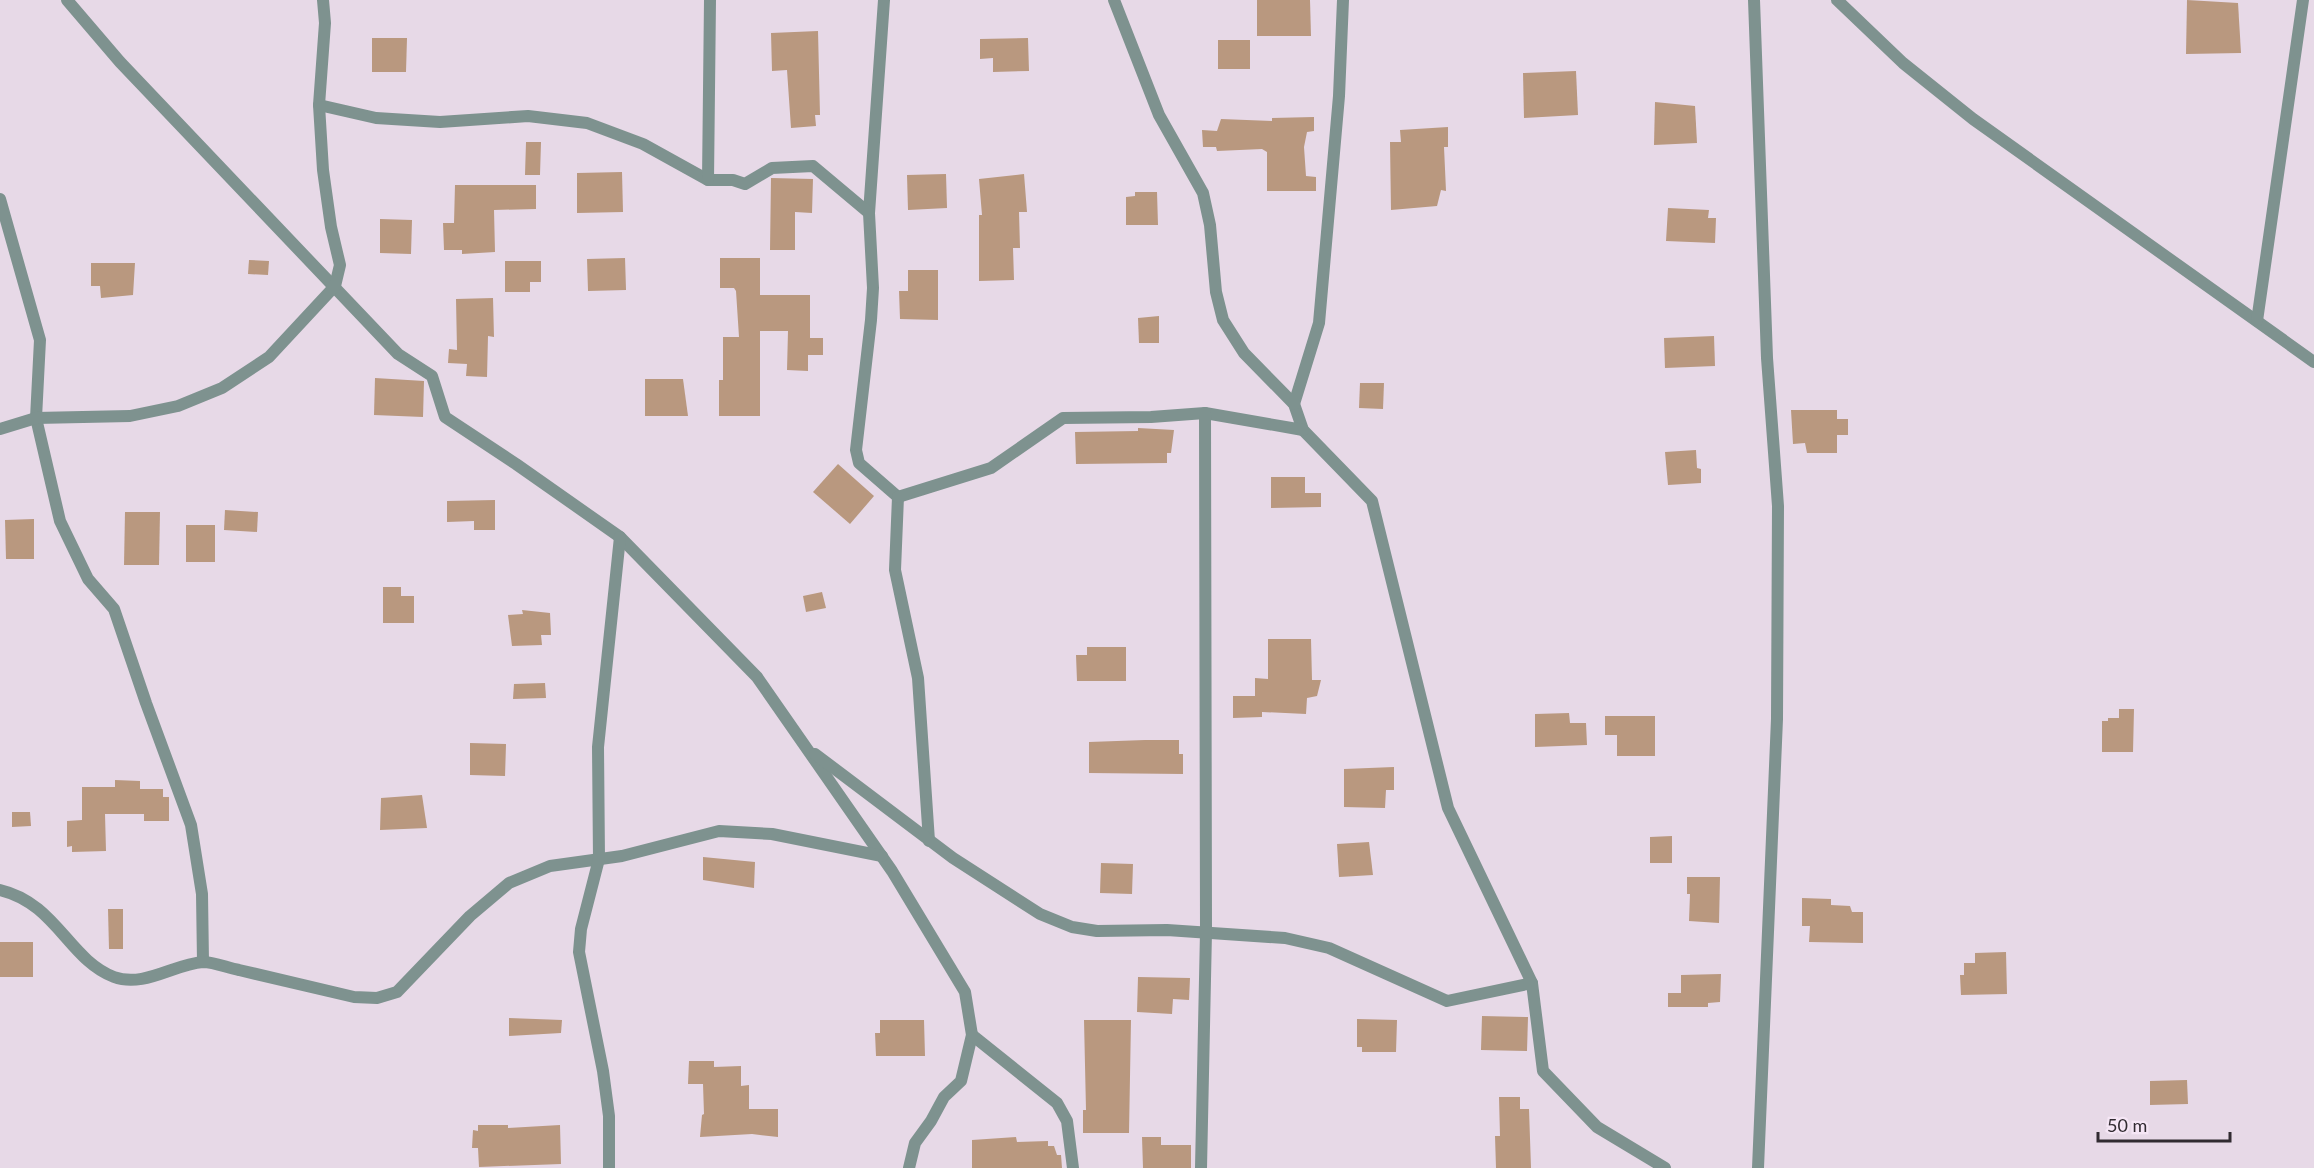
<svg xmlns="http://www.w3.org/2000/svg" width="2314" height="1168" font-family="Lato,sans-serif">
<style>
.building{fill:#b9987f}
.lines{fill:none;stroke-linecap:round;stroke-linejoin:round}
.street{stroke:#7e928f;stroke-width:12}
</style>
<rect width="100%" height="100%" fill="#e7d9e7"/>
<g class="building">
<path d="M 1257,0 L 1310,0 L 1311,36 L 1257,36 Z"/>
<path d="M 2187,0 L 2238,3 L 2241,53 L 2186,54 Z"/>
<path d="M 818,31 L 820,115 L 815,115 L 816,126 L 791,128 L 787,70 L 772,71 L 771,33 Z"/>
<path d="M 372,38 L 407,38 L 406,72 L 372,72 Z"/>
<path d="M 1028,38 L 1029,71 L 993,72 L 993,58 L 980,59 L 980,39 Z"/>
<rect x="1218" y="40" width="32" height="29"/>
<path d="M 1576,71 L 1578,115 L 1524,118 L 1523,73 Z"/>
<path d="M 1655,102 L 1695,106 L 1697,143 L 1654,145 Z"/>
<path d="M 1314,117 L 1314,131 L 1307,132 L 1304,147 L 1306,176 L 1316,177 L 1316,191 L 1267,191 L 1267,152 L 1262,149 L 1217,151 L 1216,147 L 1203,147 L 1202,130 L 1217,131 L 1221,119 L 1272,121 L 1272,118 Z"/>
<path d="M 1448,127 L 1448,147 L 1444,147 L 1446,191 L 1441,190 L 1437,206 L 1391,210 L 1390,142 L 1401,142 L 1400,130 Z"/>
<path d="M 526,142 L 541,142 L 540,175 L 525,175 Z"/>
<path d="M 622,172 L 623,212 L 577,213 L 577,173 Z"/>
<path d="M 946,174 L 947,208 L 908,210 L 907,175 Z"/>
<path d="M 1024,174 L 1027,212 L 1019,212 L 1020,248 L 1013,248 L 1014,280 L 979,281 L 979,215 L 982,215 L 979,179 Z"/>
<path d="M 771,178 L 813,179 L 812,213 L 795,212 L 795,250 L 770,250 Z"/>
<path d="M 455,185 L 536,185 L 536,209 L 494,210 L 495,252 L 462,254 L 462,250 L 444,250 L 443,223 L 454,223 Z"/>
<path d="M 1135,192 L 1157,192 L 1158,225 L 1126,225 L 1126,197 L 1135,196 Z"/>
<path d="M 1668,208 L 1709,210 L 1708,218 L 1716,218 L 1715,243 L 1666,241 Z"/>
<path d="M 380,219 L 412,220 L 411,254 L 380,253 Z"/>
<path d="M 625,258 L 626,290 L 588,291 L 587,259 Z"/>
<path d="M 720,258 L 760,258 L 760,295 L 810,295 L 810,338 L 823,338 L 823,355 L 808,355 L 808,371 L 787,370 L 788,331 L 760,331 L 760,416 L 719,416 L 719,380 L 723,380 L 723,337 L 739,337 L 736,291 L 734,288 L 720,288 Z"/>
<path d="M 249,260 L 269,261 L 268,275 L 248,274 Z"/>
<path d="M 505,261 L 541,261 L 541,282 L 530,282 L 530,292 L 505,292 Z"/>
<path d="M 91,263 L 135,263 L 133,295 L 101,298 L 100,286 L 91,286 Z"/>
<path d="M 908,270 L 938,270 L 938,320 L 900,319 L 899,291 L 908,291 Z"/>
<path d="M 493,298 L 494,337 L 488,336 L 487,377 L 466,376 L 467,364 L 448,363 L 449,349 L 457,350 L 456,299 Z"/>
<path d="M 1159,316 L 1159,343 L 1139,343 L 1138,318 Z"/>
<path d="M 1714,336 L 1715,366 L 1665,368 L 1664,338 Z"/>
<path d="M 375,378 L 424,381 L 423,417 L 374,415 Z"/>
<path d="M 645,379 L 683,379 L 688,416 L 645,416 Z"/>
<path d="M 1360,383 L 1384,383 L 1383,409 L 1359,408 Z"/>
<path d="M 1791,410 L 1837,410 L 1837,419 L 1848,419 L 1848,435 L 1837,435 L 1837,453 L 1807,453 L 1805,443 L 1793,444 Z"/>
<path d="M 1138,428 L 1174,430 L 1171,453 L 1167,453 L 1167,463 L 1076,464 L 1075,432 L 1138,431 Z"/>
<path d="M 1696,450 L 1697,468 L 1701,469 L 1701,483 L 1668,485 L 1665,452 Z"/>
<path d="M 838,464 L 874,496 L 850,524 L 813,492 Z"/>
<path d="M 1271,477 L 1305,477 L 1305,493 L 1321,493 L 1321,507 L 1271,508 Z"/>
<path d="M 495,500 L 495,530 L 474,530 L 474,521 L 447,522 L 447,501 Z"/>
<path d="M 225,510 L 258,512 L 257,532 L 224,530 Z"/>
<path d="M 125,512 L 160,512 L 159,565 L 124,565 Z"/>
<path d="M 34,519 L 34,559 L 6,559 L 5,520 Z"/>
<rect x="186" y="525" width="29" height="37"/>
<path d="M 383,587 L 401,587 L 401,596 L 414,596 L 414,623 L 383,623 Z"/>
<path d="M 822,592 L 826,608 L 806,612 L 803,596 Z"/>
<path d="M 522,610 L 550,613 L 551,635 L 541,635 L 542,645 L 512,646 L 508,615 L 523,614 Z"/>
<path d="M 1268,639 L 1311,639 L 1312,680 L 1321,680 L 1317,696 L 1307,698 L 1306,714 L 1262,712 L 1262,717 L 1233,718 L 1233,696 L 1255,696 L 1255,678 L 1268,679 Z"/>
<path d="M 1087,647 L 1126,647 L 1126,681 L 1077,681 L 1076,655 L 1087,655 Z"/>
<path d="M 545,683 L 546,698 L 513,699 L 514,684 Z"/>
<path d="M 2119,709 L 2134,709 L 2133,752 L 2102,752 L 2102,721 L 2108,721 L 2108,718 L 2119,718 Z"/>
<path d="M 1569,713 L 1570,723 L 1586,723 L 1587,745 L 1535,747 L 1535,714 Z"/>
<path d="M 1605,716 L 1655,716 L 1655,756 L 1617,756 L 1617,735 L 1605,735 Z"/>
<path d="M 1145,740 L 1179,740 L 1179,754 L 1183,754 L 1183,774 L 1089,773 L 1089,742 Z"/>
<path d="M 470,743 L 506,744 L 505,776 L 470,775 Z"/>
<path d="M 1394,767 L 1394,790 L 1386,790 L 1385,808 L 1344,807 L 1344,769 Z"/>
<path d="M 115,780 L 140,781 L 140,789 L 163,789 L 163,797 L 169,797 L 169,821 L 144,821 L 144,814 L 105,814 L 106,851 L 72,852 L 72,846 L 67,847 L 67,821 L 82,820 L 82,787 L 115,787 Z"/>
<path d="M 422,795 L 427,828 L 380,830 L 381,798 Z"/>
<path d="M 12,812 L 30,812 L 31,826 L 12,827 Z"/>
<path d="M 1672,836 L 1672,863 L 1650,863 L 1650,837 Z"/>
<path d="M 1369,842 L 1373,875 L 1339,877 L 1337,844 Z"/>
<path d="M 703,857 L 755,862 L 754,888 L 703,880 Z"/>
<path d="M 1101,863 L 1133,864 L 1132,894 L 1100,893 Z"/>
<path d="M 1687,877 L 1720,877 L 1719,923 L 1689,921 L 1690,894 L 1687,894 Z"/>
<path d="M 1802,898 L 1831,899 L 1831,905 L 1850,906 L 1852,912 L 1863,912 L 1863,943 L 1809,942 L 1810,926 L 1802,926 Z"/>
<path d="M 108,909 L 123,909 L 123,949 L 109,949 Z"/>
<rect x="0" y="942" width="33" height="35"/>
<path d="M 2006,952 L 2007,994 L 1961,995 L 1960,975 L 1964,975 L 1964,963 L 1975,963 L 1975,953 Z"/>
<path d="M 1721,974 L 1720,1002 L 1708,1003 L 1708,1007 L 1668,1007 L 1668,993 L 1681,993 L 1681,975 Z"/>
<path d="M 1138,977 L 1190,978 L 1189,1000 L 1173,999 L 1172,1014 L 1137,1012 Z"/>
<path d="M 1482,1016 L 1528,1017 L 1527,1051 L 1481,1050 Z"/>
<path d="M 509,1018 L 562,1020 L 561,1033 L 509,1036 Z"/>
<path d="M 1357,1019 L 1397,1020 L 1396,1052 L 1362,1052 L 1362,1047 L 1357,1047 Z"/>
<path d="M 880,1020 L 924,1020 L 925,1056 L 876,1056 L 875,1033 L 880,1033 Z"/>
<path d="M 1084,1020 L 1131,1020 L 1129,1133 L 1083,1133 L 1083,1110 L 1086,1110 Z"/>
<path d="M 689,1061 L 714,1061 L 714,1067 L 741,1066 L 741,1086 L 749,1085 L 749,1109 L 778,1109 L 778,1137 L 752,1134 L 700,1137 L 702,1115 L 704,1114 L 703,1084 L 688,1084 Z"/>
<path d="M 2187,1080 L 2188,1104 L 2150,1105 L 2150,1081 Z"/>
<path d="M 1499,1097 L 1520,1097 L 1520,1109 L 1529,1109 L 1531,1168 L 1496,1168 L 1495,1136 L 1500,1136 Z"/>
<path d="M 478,1125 L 508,1125 L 508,1128 L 560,1125 L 561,1164 L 479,1167 L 478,1148 L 472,1148 L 473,1130 L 478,1131 Z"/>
<path d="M 1016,1137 L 1017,1142 L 1048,1141 L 1048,1146 L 1054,1146 L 1057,1155 L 1061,1155 L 1062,1168 L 972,1168 L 972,1140 Z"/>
<path d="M 1142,1137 L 1161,1137 L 1161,1145 L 1191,1145 L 1191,1168 L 1143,1168 Z"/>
</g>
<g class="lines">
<g class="street">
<path d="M 67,0 L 120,62 L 398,354 L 432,376 L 445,417 L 516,464 L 620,537 L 757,677 L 892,871 L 965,992 L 972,1035 L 961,1081 L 944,1097 L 931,1121 L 915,1143 L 909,1168"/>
<path d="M 884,0 L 869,213 L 873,288 L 871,320 L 856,450 L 859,463 L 898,497 L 895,570 L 918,678 L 929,841"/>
<path d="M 1114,0 L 1159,115 L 1203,193 L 1210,225 L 1216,292 L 1223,320 L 1244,353 L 1294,404 L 1303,430 L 1372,501 L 1448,808 L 1532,983"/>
<path d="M 1754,0 L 1767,358 L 1778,506 L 1777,719 L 1758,1168"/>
<path d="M 1837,0 L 1903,63 L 1973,119 L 2314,362"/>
<path d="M 319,105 L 376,118 L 440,122 L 528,116 L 587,123 L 643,144 L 708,180 L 733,180 L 745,184 L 772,168 L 813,166 L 869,213"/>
<path d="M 708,180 L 710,0"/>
<path d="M 0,199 L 40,340 L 36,418 L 60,521 L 88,579 L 114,609 L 146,703 L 191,825 L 202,894 L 203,962"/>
<path d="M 2257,321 L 2303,0"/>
<path d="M 1294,404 L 1319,323 L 1339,96 L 1343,0"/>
<path d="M 0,429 L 36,418 L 130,416 L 178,406 L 222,388 L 269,357 L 335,286 L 340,265 L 331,227 L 323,170 L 319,105 L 325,23 L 323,0"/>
<path d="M 898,497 L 991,468 L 1063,418 L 1151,417 L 1205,413 L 1303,430"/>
<path d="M 815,754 L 953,858 L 1040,914 L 1072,927 L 1097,931 L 1167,930 L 1285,938 L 1329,948 L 1447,1001 L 1532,983 L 1543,1071 L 1597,1127 L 1665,1168"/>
<path d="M 0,890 C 56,903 69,960 114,977 C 144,988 174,964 203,962 C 214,962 228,968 239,970 C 278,979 316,988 354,997 L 377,998 L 397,992 L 470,916 L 509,883 L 550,866 L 622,856 L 719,831 L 772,834 L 882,856"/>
<path d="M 972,1035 L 1057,1103 L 1067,1121 L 1073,1168"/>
<path d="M 609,1168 L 609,1116 L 603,1071 L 579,952 L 581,929 L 599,859 L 598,747 L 620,537"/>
<path d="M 1201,1168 L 1206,932 L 1205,413"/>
</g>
</g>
<path d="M2098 1132v9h132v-9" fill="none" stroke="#312b31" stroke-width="3"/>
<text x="2107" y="1132" font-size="18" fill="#312b31" stroke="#f5e6f5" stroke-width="4.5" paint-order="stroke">50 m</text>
</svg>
